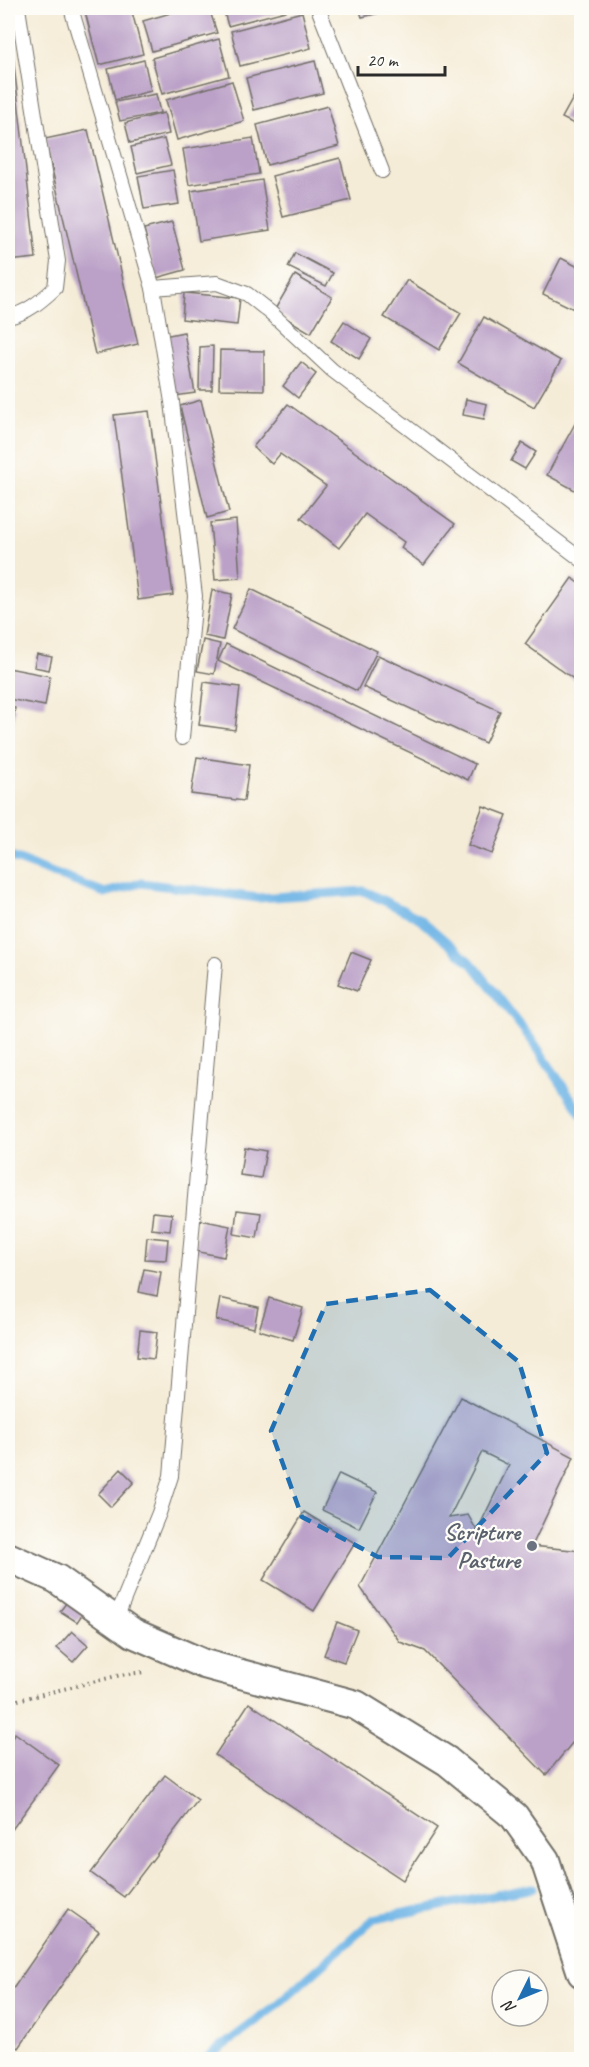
<svg xmlns="http://www.w3.org/2000/svg" width="589" height="2067" font-family="Caveat,sans-serif">
<style>
.lines{fill:none;stroke-linecap:round;stroke-linejoin:round}
.stream{stroke:#70b5e6;stroke-width:9}
.building{fill:#bba1c8;fill-rule:evenodd}
.service-casing{stroke:#726f67;stroke-width:16}
.minor-casing{stroke:#726f67;stroke-width:32}
.path{stroke:#726f67;stroke-width:4;stroke-dasharray:1.5 4.5;stroke-linecap:butt}
.service{stroke:#fff;stroke-width:14}
.minor{stroke:#fff;stroke-width:28}
.marked{fill:#1f6fb2;fill-opacity:0.2;stroke:#1f6fb2;stroke-width:4.5;stroke-dasharray:12 8;stroke-linejoin:round}
.worship-dot{fill:#6b7280;stroke:#fdfcf7;stroke-width:2}
.labels{text-anchor:middle;dominant-baseline:central;stroke-width:4.5;stroke-linejoin:round;paint-order:stroke}
.worship-label{font-size:24px;font-weight:bold;fill:#5b616d;stroke:#fdfcf7;text-anchor:end}
</style>
<rect width="100%" height="100%" fill="#fdfcf7"/>
<filter id="ink" filterUnits="userSpaceOnUse"><feTurbulence type="fractalNoise" baseFrequency=".0167" numOctaves="2"/><feDisplacementMap in="SourceGraphic" scale="12" xChannelSelector="R" yChannelSelector="G"/><feConvolveMatrix kernelMatrix="1 2 1 2 8 2 1 2 1" color-interpolation-filters="sRGB"/></filter>
<filter id="wash" filterUnits="userSpaceOnUse"><feTurbulence type="fractalNoise" baseFrequency=".008" numOctaves="4" result="noise"/><feDisplacementMap in="SourceGraphic" scale="24" xChannelSelector="R" yChannelSelector="G"/><feGaussianBlur stdDeviation="1.35" result="paint"/><feColorMatrix in="noise" values="0 0 0 0 0 0 0 0 0 0 0 0 0 0 0 0 0 1.4 0 .05"/><feComposite in="paint" operator="in"/></filter>
<g filter="url(#wash)">
<rect width="100%" height="100%" fill="#f5ecd7"/>
<g class="lines">
<g class="stream">
<path d="M 8,856 L 105,893 L 141,883 L 258,898 L 364,891 L 419,918 L 475,967 L 534,1043 L 582,1115"/>
<path d="M 204,2060 L 277,2005 L 374,1919 L 533,1888"/>
</g>
</g>
<g id="blocks">
<g class="building">
<path d="M 84,8 L 131,8 L 143,54 L 99,65 Z"/>
<path d="M 188,8 L 209,8 L 217,33 L 152,51 L 143,21 Z"/>
<path d="M 223,8 L 297,8 L 228,26 Z"/>
<path d="M 359,8 L 383,8 L 384,12 L 362,17 Z"/>
<path d="M 302,12 L 311,48 L 240,66 L 231,31 Z"/>
<path d="M 8,21 L 9,21 L 36,258 L 8,261 Z"/>
<path d="M 219,39 L 229,76 L 162,94 L 152,58 Z"/>
<path d="M 144,60 L 151,91 L 115,100 L 108,69 Z"/>
<path d="M 315,61 L 323,93 L 254,110 L 246,78 Z"/>
<path d="M 232,81 L 244,121 L 177,140 L 166,100 Z"/>
<path d="M 578,89 L 582,91 L 582,128 L 562,118 Z"/>
<path d="M 156,94 L 160,113 L 120,121 L 115,102 Z"/>
<path d="M 328,106 L 339,146 L 267,165 L 257,125 Z"/>
<path d="M 164,113 L 169,134 L 130,143 L 125,123 Z"/>
<path d="M 88,130 L 138,344 L 95,354 L 45,139 Z"/>
<path d="M 253,138 L 259,174 L 189,185 L 183,149 Z"/>
<path d="M 164,139 L 171,165 L 137,173 L 131,147 Z"/>
<path d="M 340,158 L 351,200 L 283,217 L 272,176 Z"/>
<path d="M 173,170 L 179,204 L 144,209 L 138,176 Z"/>
<path d="M 262,180 L 270,230 L 199,241 L 191,191 Z"/>
<path d="M 172,222 L 185,270 L 156,278 L 144,229 Z"/>
<path d="M 295,253 L 333,273 L 326,286 L 288,267 Z"/>
<path d="M 561,258 L 582,269 L 582,313 L 543,294 Z"/>
<path d="M 295,275 L 332,297 L 311,333 L 274,311 Z"/>
<path d="M 407,280 L 461,313 L 439,350 L 384,317 Z"/>
<path d="M 184,293 L 240,298 L 237,325 L 182,319 Z"/>
<path d="M 484,317 L 561,361 L 534,407 L 458,363 Z"/>
<path d="M 344,321 L 371,339 L 359,359 L 331,341 Z"/>
<path d="M 184,332 L 195,393 L 175,396 L 164,336 Z"/>
<path d="M 213,346 L 212,390 L 199,390 L 200,347 Z"/>
<path d="M 220,350 L 264,351 L 264,390 L 219,389 Z"/>
<path d="M 301,362 L 316,374 L 298,398 L 283,386 Z"/>
<path d="M 466,399 L 487,404 L 484,419 L 463,415 Z"/>
<path d="M 201,400 L 229,512 L 207,518 L 180,406 Z"/>
<path d="M 288,404 L 455,524 L 424,565 L 401,548 L 404,542 L 365,514 L 339,548 L 301,518 L 326,486 L 280,454 L 272,464 L 253,447 Z"/>
<path d="M 149,411 L 173,595 L 138,600 L 114,415 Z"/>
<path d="M 577,420 L 582,423 L 582,494 L 547,475 Z"/>
<path d="M 522,443 L 536,452 L 525,469 L 511,461 Z"/>
<path d="M 236,520 L 240,578 L 215,580 L 210,523 Z"/>
<path d="M 572,578 L 582,585 L 582,685 L 525,644 Z"/>
<path d="M 251,589 L 377,651 L 357,691 L 232,629 Z"/>
<path d="M 212,590 L 232,594 L 223,640 L 204,636 Z"/>
<path d="M 203,640 L 220,644 L 214,674 L 197,671 Z"/>
<path d="M 226,644 L 475,764 L 468,780 L 218,661 Z"/>
<path d="M 37,654 L 52,657 L 49,670 L 34,667 Z"/>
<path d="M 378,655 L 500,711 L 485,743 L 363,687 Z"/>
<path d="M 8,668 L 50,676 L 45,706 L 8,699 Z"/>
<path d="M 204,682 L 240,687 L 235,730 L 199,725 Z"/>
<path d="M 8,706 L 15,708 L 9,744 L 8,744 Z"/>
<path d="M 197,757 L 249,765 L 244,801 L 191,794 Z"/>
<path d="M 483,806 L 507,815 L 492,854 L 468,845 Z"/>
<path d="M 351,952 L 371,960 L 357,991 L 338,984 Z"/>
<path d="M 244,1147 L 266,1151 L 261,1178 L 240,1175 Z"/>
<path d="M 237,1210 L 261,1213 L 257,1238 L 234,1234 Z"/>
<path d="M 153,1212 L 172,1214 L 170,1231 L 151,1229 Z"/>
<path d="M 200,1220 L 230,1226 L 224,1257 L 194,1251 Z"/>
<path d="M 147,1237 L 168,1239 L 166,1260 L 145,1259 Z"/>
<path d="M 144,1269 L 161,1272 L 157,1296 L 139,1292 Z"/>
<path d="M 220,1298 L 258,1307 L 254,1328 L 216,1320 Z"/>
<path d="M 269,1298 L 303,1308 L 293,1340 L 259,1330 Z"/>
<path d="M 140,1330 L 157,1332 L 154,1359 L 137,1357 Z"/>
<path d="M 461,1397 L 574,1457 L 532,1546 L 582,1551 L 582,1731 L 546,1775 L 425,1651 L 400,1642 L 360,1587 ZM 482,1452 L 509,1465 L 477,1531 L 468,1515 L 449,1518 Z"/>
<path d="M 121,1469 L 134,1482 L 111,1507 L 98,1494 Z"/>
<path d="M 339,1474 L 377,1492 L 359,1528 L 322,1510 Z"/>
<path d="M 304,1512 L 355,1543 L 314,1611 L 263,1580 Z"/>
<path d="M 67,1602 L 83,1613 L 77,1622 L 60,1611 Z"/>
<path d="M 337,1622 L 357,1630 L 344,1662 L 324,1655 Z"/>
<path d="M 72,1631 L 88,1645 L 73,1662 L 57,1648 Z"/>
<path d="M 249,1703 L 437,1828 L 403,1880 L 215,1755 Z"/>
<path d="M 15,1733 L 59,1765 L 8,1835 L 8,1744 Z"/>
<path d="M 165,1775 L 198,1800 L 124,1897 L 91,1873 Z"/>
<path d="M 68,1909 L 99,1931 L 18,2048 L 8,2041 L 8,1996 Z"/>
</g>
</g>
</g>
<g filter="url(#ink)">
<use href="#blocks" fill-opacity="0" stroke="#726f67" stroke-width="1.5"/>
<g class="lines">
<g class="service-casing">
<g id="service">
<path d="M 71,8 L 153,288 L 172,402 L 195,596 L 182,738"/>
<path d="M 318,8 L 382,171"/>
<path d="M 153,288 L 217,283 L 247,294 L 271,313 L 332,370 L 582,560"/>
<path d="M 8,317 C 27,313 41,301 55,288 L 58,261 L 18,8"/>
<path d="M 115,1621 L 159,1513 L 171,1476 L 215,964"/>
</g>
</g>
<g class="minor-casing">
<path id="minor" d="M 8,1557 L 57,1579 L 133,1633 L 204,1664 L 356,1705 L 447,1761 L 514,1816 L 545,1860 L 582,1973"/>
</g>
<path class="path" d="M 8,1707 L 18,1700 L 121,1675 L 145,1672"/>
<use href="#service" class="service"/>
<use href="#minor" class="minor"/>
</g>
</g>
<path class="marked" d="M 430,1290 L 519,1362 L 547,1453 L 448,1558 L 378,1557 L 302,1517 L 271,1431 L 326,1304 Z"/>
<circle class="worship-dot" cx="532" cy="1546" r="6"/>
<g class="labels">
<g class="worship-label">
<text x="520" y="1532">Scripture<tspan x="520" dy="28">Pasture</tspan></text>
</g>
</g>
<rect width="589" height="2067" fill="none" stroke="#fdfcf7" stroke-width="30"/>
<g transform="translate(520 1998) rotate(227)"><circle r="28" fill="#fdfcf7" stroke="#a9a8a5" stroke-width="1.5"/>
<path d="M0-4.5L10 22L0 15L-10 22Z" fill="#1f6fb2"/>
<text y="-9" font-size="16" font-weight="bold" text-anchor="middle" fill="#2b2b2b">N</text>
</g>
<path d="M358 66v9h87v-9" fill="none" stroke="#2b2b2b" stroke-width="3"/>
<text x="367" y="66" font-size="18" fill="#2b2b2b" stroke="#fdfcf7" stroke-width="4.5" paint-order="stroke">20 m</text>
</svg>
